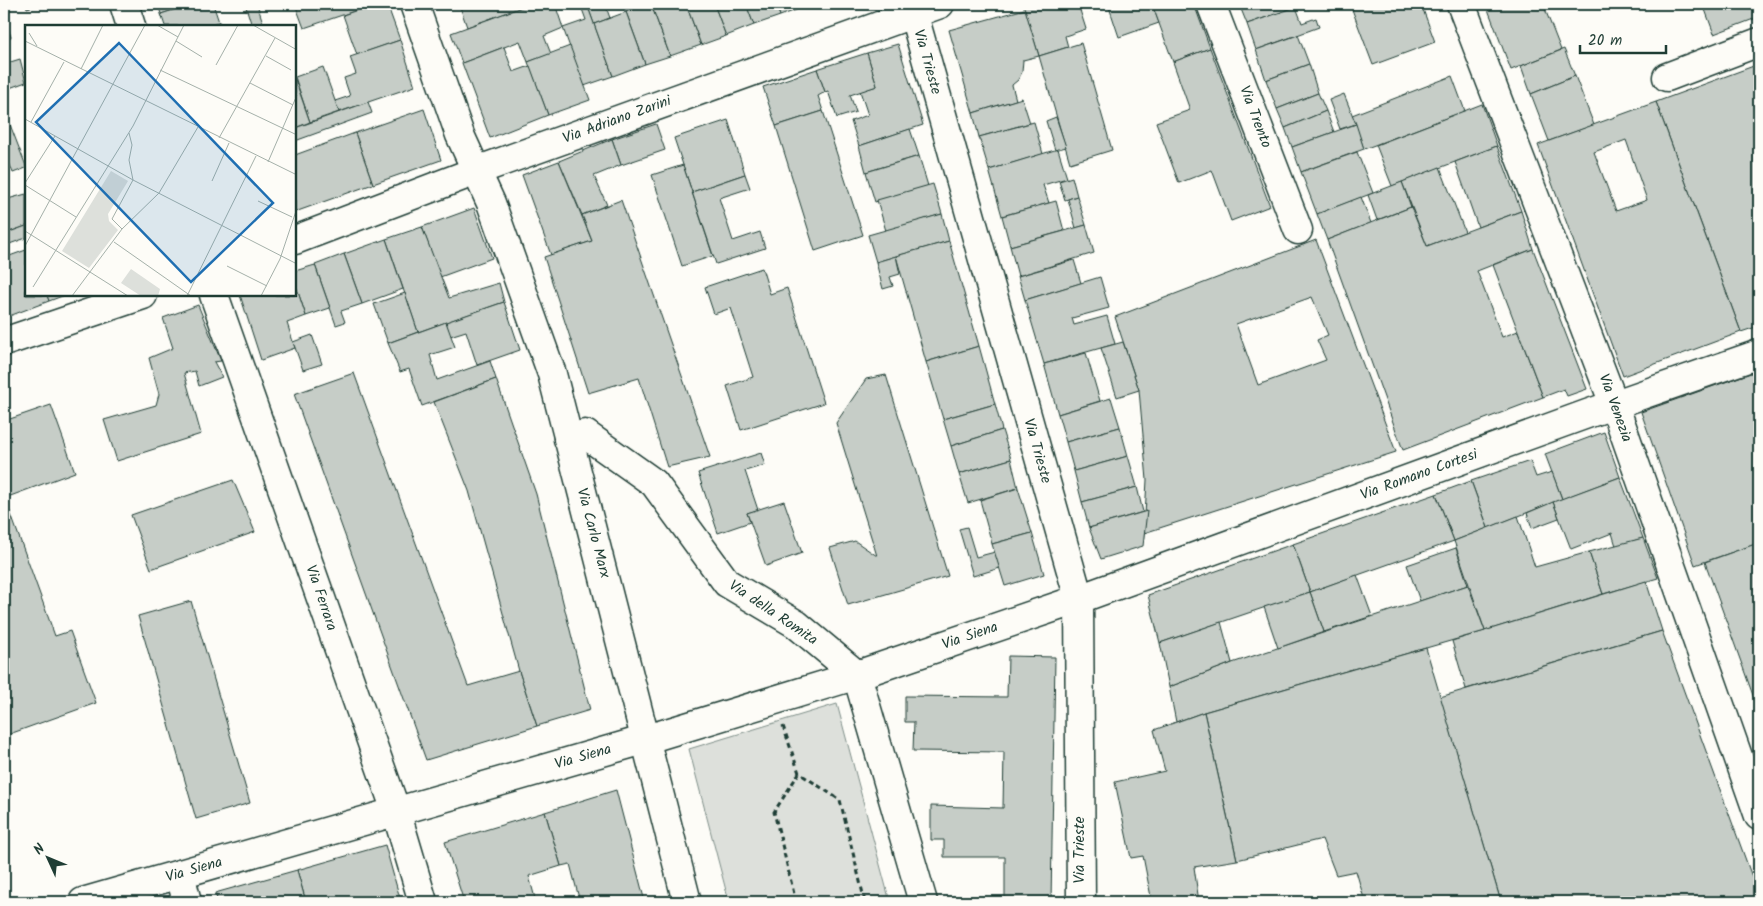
<svg xmlns="http://www.w3.org/2000/svg" width="1763" height="906" font-family="Kalam,sans-serif">
<style>
.green{fill:#dde0db;stroke:#7e8e88}
.building{fill:#c6cdc7;stroke:#1f3d34;fill-rule:evenodd}
.lines{fill:none;stroke-linecap:round;stroke-linejoin:round}
.minor-casing{stroke:#1f3d34;stroke-width:31}
.path{stroke:#1f3d34;stroke-width:3;stroke-dasharray:5 4;stroke-linecap:butt}
.minor{stroke:#fdfcf7;stroke-width:28}
.labels{text-anchor:middle;dominant-baseline:central;stroke-width:4.5;stroke-linejoin:round;paint-order:stroke}
.street-label{font-size:15px;fill:#1f3d34;stroke:#fdfcf7}
.inset-road{fill:none;stroke:#a4b0a9;stroke-width:1}
.view{fill:#1f6fb2;fill-opacity:0.15;stroke:#1f6fb2;stroke-width:2.5}
.inset-edge{fill:none;stroke:#1f3d34;stroke-width:2.5}
</style>
<rect width="100%" height="100%" fill="#fdfcf7"/>
<filter id="ink" filterUnits="userSpaceOnUse"><feTurbulence type="fractalNoise" baseFrequency=".02" numOctaves="2"/><feDisplacementMap in="SourceGraphic" scale="10" xChannelSelector="R" yChannelSelector="G"/><feConvolveMatrix kernelMatrix="1 2 1 2 8 2 1 2 1" color-interpolation-filters="sRGB"/></filter>
<g filter="url(#ink)">
<path class="green" d="M 837,704 L 890,902 L 729,902 L 689,749 Z"/>
<g class="building">
<path d="M 26,4 L 41,4 L 27,8 Z"/>
<path d="M 158,4 L 192,4 L 161,14 Z"/>
<path d="M 192,4 L 213,4 L 219,22 L 205,26 L 165,26 L 161,14 Z"/>
<path d="M 245,4 L 257,4 L 264,26 L 252,26 Z"/>
<path d="M 295,4 L 375,4 L 304,28 Z"/>
<path d="M 375,4 L 387,4 L 400,40 L 357,55 L 343,15 Z"/>
<path d="M 459,4 L 518,4 L 520,8 L 467,27 Z"/>
<path d="M 530,4 L 555,4 L 563,28 L 544,36 L 551,54 L 528,62 L 520,41 L 462,63 L 451,33 Z"/>
<path d="M 587,4 L 605,4 L 610,18 L 594,24 Z"/>
<path d="M 623,4 L 635,4 L 636,8 L 626,12 Z"/>
<path d="M 635,4 L 651,4 L 670,56 L 645,64 L 626,12 L 636,8 Z"/>
<path d="M 651,4 L 686,4 L 701,45 L 670,56 Z"/>
<path d="M 686,4 L 714,4 L 726,36 L 701,45 Z"/>
<path d="M 714,4 L 746,4 L 754,25 L 726,36 Z"/>
<path d="M 746,4 L 776,4 L 780,16 L 754,25 Z"/>
<path d="M 776,4 L 803,4 L 804,7 L 780,16 Z"/>
<path d="M 1023,4 L 1078,4 L 1086,29 L 1065,36 L 1068,47 L 1039,56 Z"/>
<path d="M 1108,4 L 1152,4 L 1159,23 L 1119,37 Z"/>
<path d="M 1152,4 L 1194,4 L 1210,48 L 1173,62 Z"/>
<path d="M 1239,4 L 1304,4 L 1247,24 Z"/>
<path d="M 1350,4 L 1421,4 L 1435,42 L 1373,65 Z"/>
<path d="M 1486,4 L 1543,4 L 1561,50 L 1511,70 Z"/>
<path d="M 1625,4 L 1645,4 L 1627,10 Z"/>
<path d="M 1703,4 L 1759,4 L 1759,17 L 1714,34 Z"/>
<path d="M 588,7 L 613,76 L 584,86 L 563,28 L 586,20 L 582,9 Z"/>
<path d="M 1296,7 L 1302,23 L 1316,18 L 1319,27 L 1256,50 L 1247,24 Z"/>
<path d="M 1025,9 L 1039,56 L 1023,60 L 1022,72 L 1018,80 L 1012,85 L 1016,100 L 973,113 L 949,30 Z"/>
<path d="M 626,12 L 645,64 L 613,76 L 594,24 Z"/>
<path d="M 4,16 L 11,37 L 4,40 Z"/>
<path d="M 219,22 L 221,26 L 205,26 Z"/>
<path d="M 1298,35 L 1309,64 L 1266,80 L 1256,50 Z"/>
<path d="M 400,40 L 415,86 L 339,112 L 335,101 L 350,96 L 344,78 L 356,74 L 350,57 Z"/>
<path d="M 1081,43 L 1112,150 L 1070,163 L 1039,56 Z"/>
<path d="M 898,44 L 923,125 L 859,146 L 851,121 L 868,115 L 860,91 L 877,86 L 867,53 Z"/>
<path d="M 570,46 L 590,100 L 548,115 L 528,62 Z"/>
<path d="M 504,47 L 513,72 L 530,66 L 548,115 L 490,138 L 462,63 Z"/>
<path d="M 1210,48 L 1270,206 L 1231,221 L 1212,170 L 1179,183 L 1156,122 L 1190,110 L 1173,62 Z"/>
<path d="M 1564,49 L 1575,76 L 1531,94 L 1521,66 Z"/>
<path d="M 867,53 L 877,86 L 850,95 L 856,112 L 837,118 L 828,91 L 825,92 L 817,69 Z"/>
<path d="M 20,59 L 26,82 L 4,90 L 4,64 Z"/>
<path d="M 1309,64 L 1318,93 L 1277,109 L 1266,80 Z"/>
<path d="M 1759,64 L 1759,326 L 1741,332 L 1656,102 Z"/>
<path d="M 323,67 L 339,112 L 310,122 L 295,77 Z"/>
<path d="M 817,69 L 825,92 L 818,96 L 823,111 L 776,126 L 763,87 Z"/>
<path d="M 1452,76 L 1465,111 L 1364,149 L 1352,115 Z"/>
<path d="M 1575,76 L 1594,125 L 1549,141 L 1531,94 Z"/>
<path d="M 295,79 L 310,122 L 295,128 Z"/>
<path d="M 1318,93 L 1326,111 L 1285,128 L 1277,109 Z"/>
<path d="M 1344,94 L 1356,124 L 1340,129 L 1329,100 Z"/>
<path d="M 1022,98 L 1030,123 L 979,137 L 973,113 Z"/>
<path d="M 368,102 L 372,113 L 295,141 L 295,128 Z"/>
<path d="M 1656,102 L 1741,332 L 1623,376 L 1538,145 ZM 1626,140 L 1647,200 L 1616,211 L 1594,152 Z"/>
<path d="M 1482,104 L 1497,146 L 1392,186 L 1376,145 Z"/>
<path d="M 4,109 L 26,166 L 26,168 L 13,173 L 4,149 Z"/>
<path d="M 424,109 L 441,160 L 373,184 L 355,133 Z"/>
<path d="M 823,111 L 863,235 L 815,251 L 776,126 Z"/>
<path d="M 1326,111 L 1334,132 L 1292,147 L 1285,128 Z"/>
<path d="M 1056,117 L 1066,147 L 1055,150 L 1046,121 Z"/>
<path d="M 728,120 L 745,174 L 692,192 L 674,138 Z"/>
<path d="M 1034,122 L 1043,154 L 989,170 L 979,137 Z"/>
<path d="M 656,124 L 665,150 L 621,165 L 612,139 Z"/>
<path d="M 1356,124 L 1364,149 L 1301,172 L 1292,147 Z"/>
<path d="M 910,129 L 919,156 L 866,172 L 859,146 Z"/>
<path d="M 355,133 L 373,184 L 295,212 L 295,155 Z"/>
<path d="M 612,139 L 621,165 L 594,176 L 607,205 L 582,215 L 559,161 Z"/>
<path d="M 1497,146 L 1521,211 L 1478,227 L 1455,162 Z"/>
<path d="M 1058,149 L 1067,178 L 1043,185 L 1049,203 L 1002,216 L 989,170 Z"/>
<path d="M 1357,152 L 1373,193 L 1317,214 L 1301,172 Z"/>
<path d="M 919,156 L 928,186 L 875,202 L 866,172 Z"/>
<path d="M 559,161 L 592,241 L 551,255 L 522,175 Z"/>
<path d="M 683,165 L 713,256 L 682,266 L 652,175 Z"/>
<path d="M 1440,167 L 1465,232 L 1427,246 L 1402,182 Z"/>
<path d="M 745,174 L 750,188 L 719,198 L 733,241 L 760,232 L 765,248 L 716,264 L 692,192 Z"/>
<path d="M 1072,177 L 1077,196 L 1065,200 L 1059,181 Z"/>
<path d="M 1402,182 L 1411,207 L 1377,220 L 1368,195 Z"/>
<path d="M 933,184 L 942,214 L 886,231 L 877,200 Z"/>
<path d="M 26,194 L 26,226 L 4,234 L 4,200 Z"/>
<path d="M 1077,196 L 1086,225 L 1076,228 L 1068,199 Z"/>
<path d="M 1361,197 L 1371,223 L 1327,240 L 1317,214 Z"/>
<path d="M 621,200 L 710,457 L 667,467 L 639,378 L 588,393 L 544,257 L 592,241 L 582,215 Z"/>
<path d="M 1056,201 L 1064,231 L 1010,246 L 1002,216 Z"/>
<path d="M 1411,207 L 1427,246 L 1521,211 L 1533,249 L 1477,271 L 1502,337 L 1518,331 L 1543,397 L 1403,450 L 1327,240 Z"/>
<path d="M 474,208 L 492,258 L 440,277 L 422,227 Z"/>
<path d="M 942,214 L 949,241 L 876,262 L 868,235 Z"/>
<path d="M 1086,225 L 1094,253 L 1018,276 L 1010,246 Z"/>
<path d="M 26,226 L 26,238 L 4,246 L 4,234 Z"/>
<path d="M 422,227 L 449,298 L 499,283 L 504,302 L 418,332 L 386,239 Z"/>
<path d="M 386,239 L 403,289 L 362,304 L 344,254 Z"/>
<path d="M 1316,240 L 1396,452 L 1144,533 L 1147,480 L 1139,390 L 1115,317 ZM 1312,297 L 1328,335 L 1317,340 L 1326,360 L 1258,385 L 1236,324 Z"/>
<path d="M 949,241 L 979,346 L 926,362 L 896,256 Z"/>
<path d="M 1533,249 L 1587,389 L 1567,396 L 1564,389 L 1543,397 L 1493,265 Z"/>
<path d="M 26,250 L 26,295 L 47,295 L 49,301 L 4,318 L 4,258 Z"/>
<path d="M 344,254 L 362,304 L 341,311 L 345,322 L 336,325 L 315,265 Z"/>
<path d="M 896,256 L 900,274 L 890,277 L 893,286 L 883,289 L 876,262 Z"/>
<path d="M 1074,260 L 1081,283 L 1025,300 L 1018,276 Z"/>
<path d="M 315,265 L 330,308 L 306,316 L 295,283 L 295,271 Z"/>
<path d="M 762,268 L 770,294 L 787,288 L 824,403 L 741,430 L 727,386 L 753,377 L 731,308 L 714,314 L 705,287 Z"/>
<path d="M 1100,277 L 1109,308 L 1072,318 L 1074,325 L 1107,316 L 1115,344 L 1044,364 L 1025,300 Z"/>
<path d="M 295,283 L 306,316 L 287,323 L 295,348 L 261,360 L 240,295 L 295,295 Z"/>
<path d="M 405,293 L 418,332 L 388,343 L 374,304 Z"/>
<path d="M 47,295 L 65,295 L 49,301 Z"/>
<path d="M 504,302 L 520,350 L 477,365 L 466,331 L 450,336 L 446,322 Z"/>
<path d="M 198,305 L 221,361 L 214,362 L 222,377 L 199,386 L 195,371 L 184,373 L 201,434 L 117,461 L 104,420 L 156,405 L 159,394 L 149,358 L 173,348 L 163,318 Z"/>
<path d="M 446,322 L 455,347 L 430,355 L 437,380 L 490,361 L 496,379 L 422,406 L 409,369 L 400,372 L 388,343 Z"/>
<path d="M 312,335 L 322,364 L 303,370 L 293,342 Z"/>
<path d="M 1123,342 L 1139,390 L 1117,397 L 1101,348 Z"/>
<path d="M 979,346 L 995,404 L 943,419 L 926,362 Z"/>
<path d="M 1086,353 L 1100,401 L 1058,414 L 1044,364 Z"/>
<path d="M 1759,370 L 1759,543 L 1695,565 L 1641,412 Z"/>
<path d="M 354,373 L 468,686 L 519,671 L 537,726 L 426,760 L 294,394 Z"/>
<path d="M 886,375 L 948,576 L 848,605 L 830,548 L 855,541 L 877,556 L 836,423 L 866,379 Z"/>
<path d="M 496,379 L 536,494 L 590,710 L 537,726 L 519,671 L 469,491 L 434,402 Z"/>
<path d="M 1111,398 L 1120,427 L 1066,442 L 1058,414 Z"/>
<path d="M 995,404 L 1002,430 L 951,446 L 943,419 Z"/>
<path d="M 51,405 L 75,472 L 5,498 L 55,636 L 70,631 L 96,703 L 4,736 L 4,421 Z"/>
<path d="M 1120,427 L 1128,456 L 1074,471 L 1066,442 Z"/>
<path d="M 1002,430 L 1011,459 L 959,474 L 951,446 Z"/>
<path d="M 1604,432 L 1620,477 L 1562,499 L 1545,454 Z"/>
<path d="M 761,453 L 765,465 L 745,471 L 758,510 L 747,513 L 750,522 L 718,533 L 698,473 Z"/>
<path d="M 1128,456 L 1137,487 L 1082,502 L 1074,471 Z"/>
<path d="M 1011,459 L 1018,488 L 968,503 L 959,474 Z"/>
<path d="M 1530,461 L 1536,477 L 1552,472 L 1562,499 L 1488,528 L 1471,481 Z"/>
<path d="M 1620,477 L 1643,538 L 1616,546 L 1612,533 L 1571,549 L 1553,502 Z"/>
<path d="M 233,480 L 255,532 L 151,569 L 131,515 Z"/>
<path d="M 1471,481 L 1488,528 L 1454,541 L 1436,494 Z"/>
<path d="M 1137,487 L 1143,512 L 1089,528 L 1082,502 Z"/>
<path d="M 1018,488 L 1032,533 L 992,544 L 980,500 Z"/>
<path d="M 1436,494 L 1454,541 L 1310,592 L 1293,544 Z"/>
<path d="M 784,501 L 802,553 L 766,566 L 747,513 Z"/>
<path d="M 1553,502 L 1559,518 L 1532,528 L 1527,513 Z"/>
<path d="M 1147,511 L 1143,546 L 1101,559 L 1089,528 Z"/>
<path d="M 1518,516 L 1535,567 L 1589,552 L 1603,594 L 1485,631 L 1454,541 Z"/>
<path d="M 967,527 L 976,557 L 995,552 L 1000,568 L 973,576 L 959,529 Z"/>
<path d="M 1032,533 L 1044,574 L 1005,586 L 992,544 Z"/>
<path d="M 1643,538 L 1658,578 L 1603,594 L 1589,552 Z"/>
<path d="M 1758,543 L 1759,547 L 1759,712 L 1705,562 Z"/>
<path d="M 1293,544 L 1310,592 L 1160,643 L 1148,595 Z"/>
<path d="M 1456,548 L 1468,585 L 1420,601 L 1407,565 Z"/>
<path d="M 1357,575 L 1372,616 L 1324,632 L 1310,592 Z"/>
<path d="M 1646,581 L 1662,631 L 1466,689 L 1452,641 Z"/>
<path d="M 1468,585 L 1485,631 L 1204,712 L 1176,722 L 1169,687 L 1232,663 Z"/>
<path d="M 1310,592 L 1324,632 L 1278,648 L 1264,607 Z"/>
<path d="M 191,601 L 250,803 L 196,819 L 138,616 Z"/>
<path d="M 1221,622 L 1232,663 L 1169,687 L 1160,643 Z"/>
<path d="M 1662,631 L 1759,896 L 1759,902 L 1501,902 L 1440,697 Z"/>
<path d="M 1426,648 L 1501,902 L 1365,902 L 1356,871 L 1336,875 L 1322,839 L 1237,860 L 1204,712 Z"/>
<path d="M 1008,656 L 1055,657 L 1051,902 L 1005,902 L 1005,857 L 944,857 L 944,840 L 931,840 L 931,806 L 1003,808 L 1004,752 L 913,751 L 914,722 L 905,722 L 905,696 L 1007,697 Z"/>
<path d="M 1204,712 L 1237,860 L 1194,867 L 1199,902 L 1152,902 L 1143,856 L 1131,858 L 1115,782 L 1165,771 L 1154,730 Z"/>
<path d="M 616,790 L 645,902 L 580,902 L 570,864 L 561,866 L 545,812 Z"/>
<path d="M 545,812 L 561,866 L 529,876 L 536,902 L 464,902 L 445,842 Z"/>
<path d="M 385,845 L 401,902 L 306,902 L 297,870 Z"/>
<path d="M 297,870 L 306,902 L 218,902 L 215,893 Z"/>
</g>
<g class="lines">
<g class="minor-casing">
<g id="minor">
<path d="M 124,4 L 131,26"/>
<path d="M 414,4 L 460,135 L 491,203 L 552,374 L 687,902"/>
<path d="M 1211,4 L 1298,230"/>
<path d="M 1461,4 L 1614,404 L 1759,816"/>
<path d="M 913,12 L 1079,599 L 1081,902"/>
<path d="M 1667,77 L 1759,42"/>
<path d="M 295,240 L 476,171 L 940,4"/>
<path d="M 214,295 L 396,811 L 423,902"/>
<path d="M 4,342 L 143,295"/>
<path d="M 568,439 L 585,434 L 654,483 L 727,583 L 796,624 L 857,675 L 923,902"/>
<path d="M 180,874 L 187,902"/>
<path d="M 83,902 L 647,739 L 857,675 L 1079,599 L 1587,414 L 1759,354"/>
</g>
</g>
<g class="path">
<path d="M 783,726 L 799,773 L 840,800 L 865,902"/>
<path d="M 796,902 L 774,812 L 799,773"/>
</g>
<use href="#minor" class="minor"/>
</g>
</g>
<g class="labels">
<g class="street-label">
<text transform="translate(927 62) rotate(74)">Via Trieste</text>
<text transform="translate(1255 117) rotate(69)">Via Trento</text>
<text transform="translate(617 120) rotate(-20)">Via Adriano Zarini</text>
<text transform="translate(1615 408) rotate(70)">Via Venezia</text>
<text transform="translate(1037 451) rotate(74)">Via Trieste</text>
<text transform="translate(1419 475) rotate(-20)">Via Romano Cortesi</text>
<text transform="translate(593 533) rotate(75)">Via Carlo Marx</text>
<text transform="translate(321 598) rotate(71)">Via Ferrara</text>
<text transform="translate(773 613) rotate(34)">Via della Romita</text>
<text transform="translate(970 636) rotate(-19)">Via Siena</text>
<text transform="translate(583 757) rotate(-16)">Via Siena</text>
<text transform="translate(1080 850) rotate(-90)">Via Trieste</text>
<text transform="translate(194 870) rotate(-16)">Via Siena</text>
</g>
</g>
<g transform="translate(25 25)">
<rect width="271" height="271" fill="#fdfcf7"/>
<path d="M 86,146 L 103,156 L 83,189 L 84,196 L 93,205 L 64,243 L 37,226 ZM 106,244 L 135,264 L 133,271 L 116,271 L 96,258 Z" fill="#dde0db"/>
<path class="inset-road" d="M 132,0 L 153,12M 228,0 L 272,25M 4,8 L 12,21M 0,16 L 272,150M 151,16 L 177,32M 241,31 L 266,45M 191,40 L 213,0M 56,44 L 78,0M 135,45 L 272,110M 225,58 L 268,80M 0,94 L 108,155 L 272,239M 6,97 L 39,37M 194,113 L 250,13M 243,137 L 272,70M 187,156 L 204,118M 0,158 L 30,111M 0,160 L 51,192M 233,176 L 267,192M 97,204 L 134,168 L 173,102M 0,206 L 103,271M 89,217 L 166,271M 0,221 L 120,0M 202,241 L 242,261M 8,262 L 108,101 L 159,0M 47,271 L 97,204 L 87,194 L 108,155 L 104,135 L 107,120 L 104,108M 162,271 L 231,131M 236,271 L 255,234 L 272,183"/>
<path class="view" d="M 94,18 L 248,178 L 166,257 L 11,97 Z"/>
<rect width="271" height="271" class="inset-edge"/>
</g>
<rect width="1763" height="906" fill="none" stroke="#fdfcf7" stroke-width="20"/>
<rect x="10" y="10" width="1743" height="886" fill="none" stroke="#1f3d34" stroke-width="2" filter="url(#ink)"/>
<g transform="translate(48 858) rotate(314)" stroke="#fdfcf7" stroke-width="4" paint-order="stroke">
<path d="M0-4L9 19L0 12L-9 19Z" fill="#1f3d34"/>
<text y="-8" font-size="14" font-weight="bold" text-anchor="middle" fill="#1f3d34">N</text>
</g>
<path d="M1580 45v8h86v-8" fill="none" stroke="#1f3d34" stroke-width="2.5"/>
<text x="1588" y="45" font-size="15" fill="#1f3d34" stroke="#fdfcf7" stroke-width="4" paint-order="stroke">20 m</text>
</svg>
